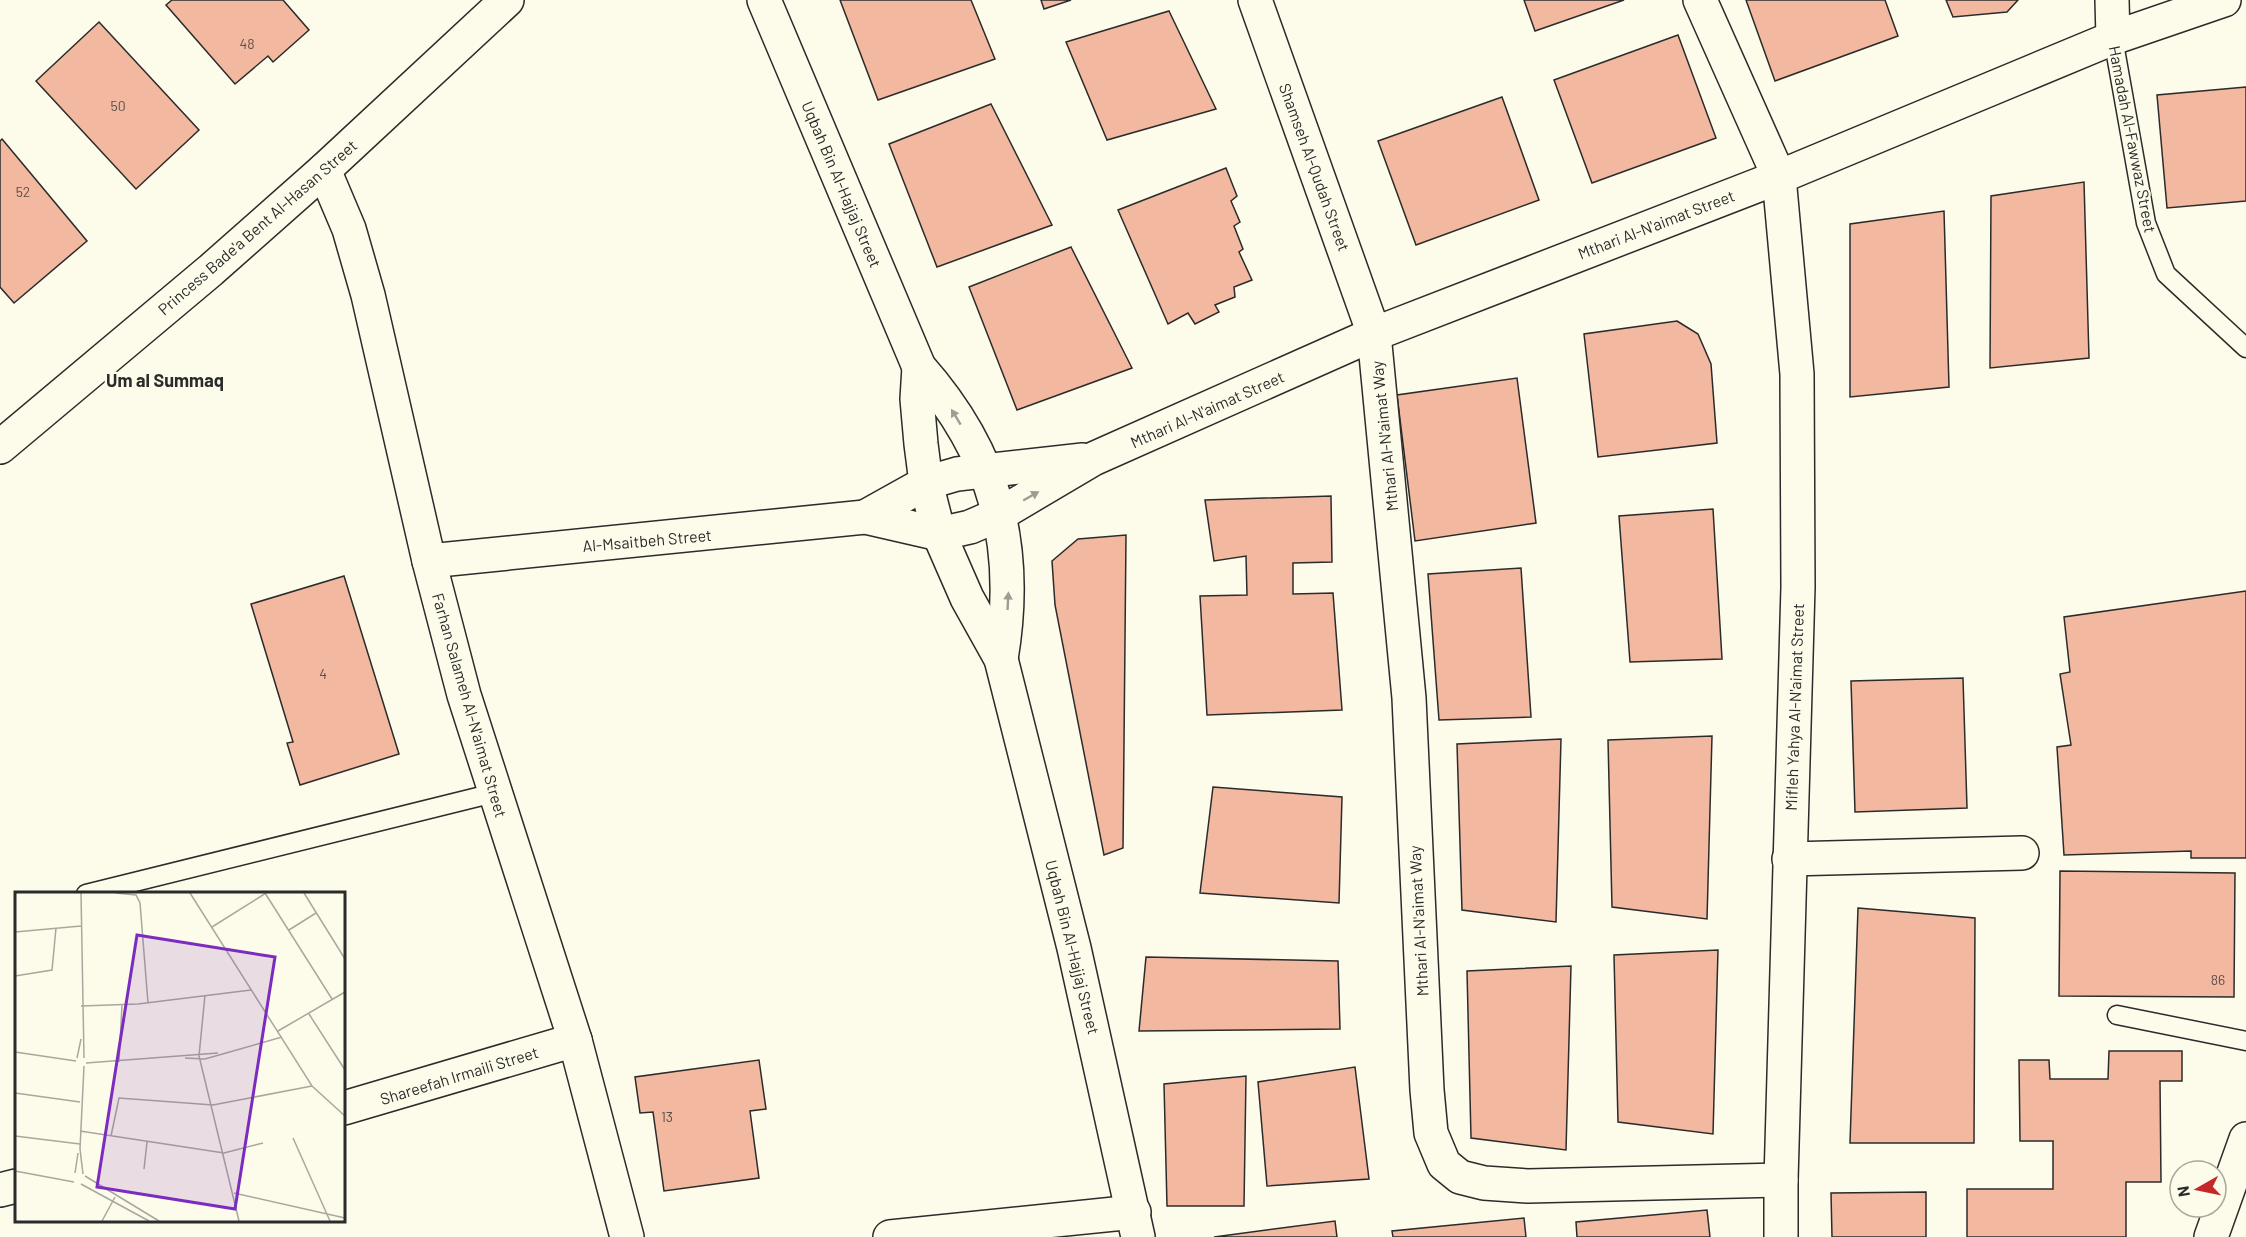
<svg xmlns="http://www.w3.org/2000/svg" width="2246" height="1237" font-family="Barlow,sans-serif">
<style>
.building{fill:#f2b8a0;stroke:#2b2b2b;stroke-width:1.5}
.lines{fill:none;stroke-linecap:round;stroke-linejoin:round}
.lane-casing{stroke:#2b2b2b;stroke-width:21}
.street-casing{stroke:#2b2b2b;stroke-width:36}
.secondary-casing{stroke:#2b2b2b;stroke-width:36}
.lane{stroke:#fdfbea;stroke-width:18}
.street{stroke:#fdfbea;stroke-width:33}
.secondary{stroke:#fdfbea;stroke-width:33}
.oneway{fill:#9e9d94}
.labels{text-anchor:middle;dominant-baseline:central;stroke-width:4.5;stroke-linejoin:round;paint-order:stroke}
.number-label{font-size:14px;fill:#5d4e48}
.street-label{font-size:16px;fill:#2b2b2b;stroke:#fdfbea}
.neighbourhood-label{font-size:18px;font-weight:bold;fill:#2b2b2b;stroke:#fdfbea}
.inset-road{fill:none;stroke:#a9a89e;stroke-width:1.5}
.view{fill:#7b2cbf;fill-opacity:0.15;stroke:#7b2cbf;stroke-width:3}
.inset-edge{fill:none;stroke:#2b2b2b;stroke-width:3}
</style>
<rect width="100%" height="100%" fill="#fdfbea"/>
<g class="building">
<path d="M 172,0 L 283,0 L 309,30 L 273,62 L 268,56 L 235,84 L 166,5 Z"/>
<path d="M 840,0 L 971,0 L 995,59 L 878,100 Z"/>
<path d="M 1041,0 L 1071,0 L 1044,9 Z"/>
<path d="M 1524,0 L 1624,0 L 1535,31 Z"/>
<path d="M 1746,0 L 1885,0 L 1898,36 L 1775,81 Z"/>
<path d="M 1946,0 L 2018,0 L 2007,12 L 1953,17 Z"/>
<path d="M 1169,11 L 1216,109 L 1107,140 L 1066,42 Z"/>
<path d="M 99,22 L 199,130 L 136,189 L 36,81 Z"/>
<path d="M 1678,35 L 1716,138 L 1592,183 L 1554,80 Z"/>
<path d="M 2246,87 L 2246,201 L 2167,208 L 2157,95 Z"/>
<path d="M 1502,97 L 1539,200 L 1416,245 L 1378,141 Z"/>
<path d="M 991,104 L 1052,225 L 937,267 L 889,144 Z"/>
<path d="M 2,139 L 87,241 L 14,303 L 0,287 L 0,141 Z"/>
<path d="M 1226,168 L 1237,196 L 1231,201 L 1240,222 L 1234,226 L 1243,249 L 1239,252 L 1252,280 L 1234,287 L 1235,297 L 1215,305 L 1219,312 L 1195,324 L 1188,313 L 1168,324 L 1118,210 Z"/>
<path d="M 2084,182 L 2089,358 L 1990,368 L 1991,196 Z"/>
<path d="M 1944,211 L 1949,387 L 1850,397 L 1850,224 Z"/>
<path d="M 1071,247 L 1132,368 L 1017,410 L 969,287 Z"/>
<path d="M 1677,321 L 1698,334 L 1711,364 L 1717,443 L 1598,457 L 1584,334 Z"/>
<path d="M 1517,378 L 1536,523 L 1415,541 L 1397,395 Z"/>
<path d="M 1331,496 L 1332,562 L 1293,563 L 1293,594 L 1333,593 L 1342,710 L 1207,715 L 1200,596 L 1247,595 L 1246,556 L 1214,561 L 1205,500 Z"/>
<path d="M 1713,509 L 1722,659 L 1630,662 L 1619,516 Z"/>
<path d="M 1126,535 L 1123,848 L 1104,855 L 1055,605 L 1052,561 L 1078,539 Z"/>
<path d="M 1521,568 L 1531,717 L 1439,720 L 1428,574 Z"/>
<path d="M 344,576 L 399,754 L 300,785 L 287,743 L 293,742 L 251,604 Z"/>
<path d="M 2246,591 L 2246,858 L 2191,858 L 2191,851 L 2064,855 L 2057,747 L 2071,745 L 2060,674 L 2070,672 L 2064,617 Z"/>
<path d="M 1963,678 L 1967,808 L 1855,812 L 1851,681 Z"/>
<path d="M 1712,736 L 1707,919 L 1612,907 L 1608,740 Z"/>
<path d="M 1561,739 L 1556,922 L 1462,910 L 1457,744 Z"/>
<path d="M 1213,787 L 1342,797 L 1339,903 L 1200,893 Z"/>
<path d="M 2060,871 L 2235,873 L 2234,997 L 2059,996 Z"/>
<path d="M 1858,908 L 1975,918 L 1974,1143 L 1850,1143 Z"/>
<path d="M 1718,950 L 1713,1134 L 1618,1122 L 1614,955 Z"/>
<path d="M 1146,957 L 1338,961 L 1340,1029 L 1139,1031 Z"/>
<path d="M 1571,966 L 1566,1150 L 1471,1138 L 1467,971 Z"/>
<path d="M 2109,1051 L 2182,1051 L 2182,1081 L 2160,1081 L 2161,1182 L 2126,1182 L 2126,1237 L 1967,1237 L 1967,1189 L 2053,1189 L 2053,1141 L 2020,1141 L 2019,1060 L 2049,1060 L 2050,1079 L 2108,1079 Z"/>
<path d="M 759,1060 L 766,1109 L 750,1111 L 759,1178 L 664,1191 L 653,1112 L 640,1113 L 635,1077 Z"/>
<path d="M 1355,1067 L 1369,1179 L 1267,1186 L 1258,1082 Z"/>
<path d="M 1246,1076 L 1244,1206 L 1167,1206 L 1164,1084 Z"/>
<path d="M 1926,1192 L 1926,1237 L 1832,1237 L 1831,1193 Z"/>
<path d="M 1707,1210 L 1710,1237 L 1577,1237 L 1576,1222 Z"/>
<path d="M 1524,1218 L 1526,1237 L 1393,1237 L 1392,1231 Z"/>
<path d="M 1335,1221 L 1337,1237 L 1214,1237 Z"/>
</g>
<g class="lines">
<g class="lane-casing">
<g id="lane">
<path d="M 2113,38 L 2146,223 L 2166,274 L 2246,348"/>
<path d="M 86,894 L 494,793"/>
<path d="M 2117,1015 L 2246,1041"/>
</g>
</g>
<g class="street-casing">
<g id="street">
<path d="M 764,0 L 919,367 C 996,454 1020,546 1001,659"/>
<path d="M 1255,0 L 1374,334 L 1409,698 L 1427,1090 L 1431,1133 L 1444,1164 L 1460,1177 L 1484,1183 L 1528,1186 L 1781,1180"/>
<path d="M 1700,0 L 1779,177 L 1797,374 L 1798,587 L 1781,1180 L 1781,1237"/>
<path d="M 2112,0 L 2113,38"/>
<path d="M 324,170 L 349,229 L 368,295 L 429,561 L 464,695 L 575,1040 L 627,1237"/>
<path d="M 919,367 L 917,399 L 921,444 L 926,483 L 939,534 L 967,598 L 1001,659 L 1074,948 L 1138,1237"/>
<path d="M 865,517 L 926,483 L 957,474 L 1083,460"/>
<path d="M 429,561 L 865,517 L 939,534 L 970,527 L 1000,514 L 1093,459 L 1374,334 L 1779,177 L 2113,38 L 2224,0"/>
<path d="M 1789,859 L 2022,853"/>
<path d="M 344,1108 L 575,1040"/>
<path d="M 0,1190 L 16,1186"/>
<path d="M 890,1237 L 1134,1212"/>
</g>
</g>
<g class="secondary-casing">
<g id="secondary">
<path d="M 0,447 L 211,270 L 324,170 L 507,0"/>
<path d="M 2211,1237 L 2246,1139"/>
</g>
</g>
<use href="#lane" class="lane"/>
<use href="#street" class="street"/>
<use href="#secondary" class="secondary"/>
</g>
<defs><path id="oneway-solid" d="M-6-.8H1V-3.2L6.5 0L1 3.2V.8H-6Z" transform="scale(1.5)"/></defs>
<g class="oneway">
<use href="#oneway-solid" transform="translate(956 417) rotate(-121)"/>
<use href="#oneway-solid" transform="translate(1031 496) rotate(-30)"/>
<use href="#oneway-solid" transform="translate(1008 601) rotate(-87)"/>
</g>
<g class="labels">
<g class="number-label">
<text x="247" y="43">48</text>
<text x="118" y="105">50</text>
<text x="23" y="191">52</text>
<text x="323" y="673">4</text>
<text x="2218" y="979">86</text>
<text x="667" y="1116">13</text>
</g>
<g class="street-label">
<text transform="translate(2133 139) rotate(79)">Hamadah Al-Fawwaz Street</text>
<text transform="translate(1315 167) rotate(70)">Shamseh Al-Qudah Street</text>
<text transform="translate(842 184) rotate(67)">Uqbah Bin Al-Hajjaj Street</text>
<text transform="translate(1656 224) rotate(-21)">Mthari Al-N'aimat Street</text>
<text transform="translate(257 227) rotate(-41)">Princess Bade'a Bent Al-Hasan Street</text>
<text transform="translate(1207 409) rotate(-24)">Mthari Al-N'aimat Street</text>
<text transform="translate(1384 436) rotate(-96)">Mthari Al-N'aimat Way</text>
<text transform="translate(647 540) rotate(-5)">Al-Msaitbeh Street</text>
<text transform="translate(470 705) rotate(74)">Farhan Salameh Al-N'aimat Street</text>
<text transform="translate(1794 707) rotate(-88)">Mifleh Yahya Al-N'aimat Street</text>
<text transform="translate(1418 921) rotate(-93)">Mthari Al-N'aimat Way</text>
<text transform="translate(1073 947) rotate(76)">Uqbah Bin Al-Hajjaj Street</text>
<text transform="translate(459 1075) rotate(-17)">Shareefah Irmaili Street</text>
</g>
<g class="neighbourhood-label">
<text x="165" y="380">Um al Summaq</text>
</g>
</g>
<g transform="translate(15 892)">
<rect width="330" height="330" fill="#fdfbea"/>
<path class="inset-road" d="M 66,1 L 69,166M 101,1 L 121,3 L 125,11 L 133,111M 175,1 L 297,194 L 330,224M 250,1 L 317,107M 289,1 L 330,67M 197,35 L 251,1M 274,38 L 301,21M 0,40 L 66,34M 0,84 L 37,78 L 41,36M 190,103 L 184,164 L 224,329M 66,114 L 123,112 L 236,98M 294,122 L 330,178M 263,139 L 330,100M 0,160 L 61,169M 62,166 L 66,147M 170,166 L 190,167 L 267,145M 104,170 L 107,113M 71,171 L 203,161M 0,201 L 65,210M 65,239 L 209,261 L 248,251M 0,244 L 65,252M 96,244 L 104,206 L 198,213 L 297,194M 278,246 L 315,329M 129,277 L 132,250M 0,279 L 59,290M 60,281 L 63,261M 68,282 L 65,257 L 69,174M 70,284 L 144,329M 66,292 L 134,329M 219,301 L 330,326M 87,329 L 100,305"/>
<path class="view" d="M 122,43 L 260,65 L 220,317 L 82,295 Z"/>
<rect width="330" height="330" class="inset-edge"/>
</g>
<g transform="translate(2198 1189) rotate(261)"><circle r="28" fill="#fdfbea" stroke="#a9a89e" stroke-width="1.5"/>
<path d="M0-4.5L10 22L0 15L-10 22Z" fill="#c62828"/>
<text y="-9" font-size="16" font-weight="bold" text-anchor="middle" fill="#2b2b2b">N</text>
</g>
</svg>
